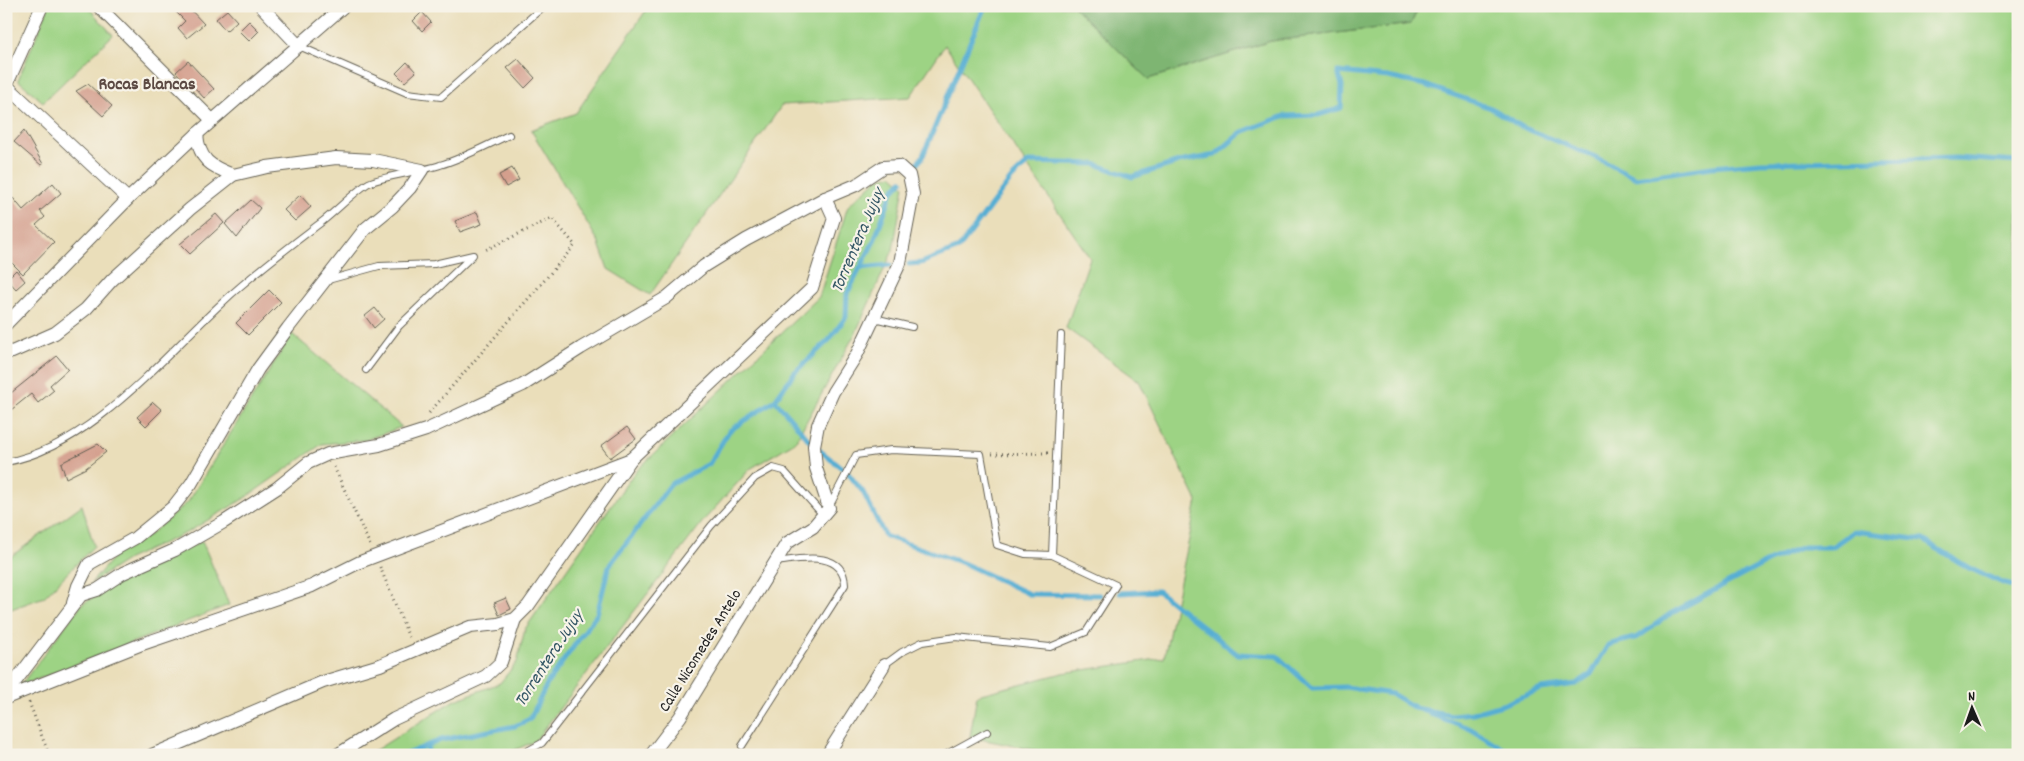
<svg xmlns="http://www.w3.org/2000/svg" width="2024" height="761" font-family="Dekko,sans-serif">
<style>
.green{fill:#9dd384;stroke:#5c7850}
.forest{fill:#7eb572;stroke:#4d6847}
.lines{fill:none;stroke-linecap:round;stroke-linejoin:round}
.stream{stroke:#56aed3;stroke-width:5}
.building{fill:#d49f8d}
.service-casing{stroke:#646053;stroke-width:8}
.minor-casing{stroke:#646053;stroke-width:14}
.path{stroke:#646053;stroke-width:3;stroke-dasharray:1 4;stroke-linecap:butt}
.service{stroke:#fff;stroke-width:6}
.minor{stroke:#fff;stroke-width:12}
.labels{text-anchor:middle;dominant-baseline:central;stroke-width:4.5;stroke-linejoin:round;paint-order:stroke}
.street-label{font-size:16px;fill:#1c1c1c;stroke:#f7f3e8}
.neighbourhood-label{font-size:18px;font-weight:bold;fill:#5c4a44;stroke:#f7f3e8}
.water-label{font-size:18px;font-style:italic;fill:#335665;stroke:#f7f3e8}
</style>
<rect width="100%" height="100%" fill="#f7f3e8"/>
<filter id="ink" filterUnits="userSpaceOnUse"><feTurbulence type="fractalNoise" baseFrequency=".02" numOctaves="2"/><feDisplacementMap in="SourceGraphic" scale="10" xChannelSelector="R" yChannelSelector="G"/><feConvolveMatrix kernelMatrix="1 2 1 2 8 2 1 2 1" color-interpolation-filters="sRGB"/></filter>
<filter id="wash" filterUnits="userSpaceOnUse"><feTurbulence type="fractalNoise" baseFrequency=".0096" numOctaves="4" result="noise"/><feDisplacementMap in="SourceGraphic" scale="20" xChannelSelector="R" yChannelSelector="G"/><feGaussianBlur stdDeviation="1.12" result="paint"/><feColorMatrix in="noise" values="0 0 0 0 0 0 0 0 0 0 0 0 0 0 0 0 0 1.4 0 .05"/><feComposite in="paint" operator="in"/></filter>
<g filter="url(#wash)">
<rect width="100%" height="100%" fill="#eadeba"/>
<g class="green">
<path d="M 49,6 L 87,6 L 113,35 L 43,102 L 18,80 Z"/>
<path d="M 649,6 L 1073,6 L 1148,79 L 1271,41 L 1411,24 L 1419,6 L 2018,6 L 2018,755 L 1060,755 L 970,737 L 977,695 L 1063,673 L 1164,658 L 1197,501 L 1139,381 L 1066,328 L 1090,258 L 945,45 L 910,97 L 782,105 L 650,295 L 608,269 L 598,241 L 531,130 L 576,113 Z"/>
<path d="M 892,175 L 904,186 L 893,250 L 856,332 L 795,442 L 750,469 L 704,520 L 535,741 L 504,755 L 368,755 L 453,701 L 500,683 L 517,662 L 525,629 L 634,473 L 819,297 L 848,206 L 877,179 Z"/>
<path d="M 292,334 L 402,427 L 365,440 L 322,444 L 245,498 L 188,532 L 128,559 L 91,583 L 116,554 L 148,536 L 188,502 Z"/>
<path d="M 82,505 L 94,546 L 44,597 L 6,611 L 6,560 Z"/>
<path d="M 202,541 L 229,605 L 20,686 L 82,604 L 123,580 Z"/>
</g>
<path class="forest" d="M 1073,6 L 1419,6 L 1411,24 L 1271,41 L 1148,79 Z"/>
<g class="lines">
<g class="stream">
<path d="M 914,167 L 922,158 L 985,6"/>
<path d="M 909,264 L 921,263 L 959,248 L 1011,179 L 1029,162 L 1095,164 L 1132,177 L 1179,162 L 1215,155 L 1242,132 L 1284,116 L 1318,115 L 1341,108 L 1342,85 L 1338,72 L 1388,77 L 1425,85 L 1491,108 L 1522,127 L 1593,156 L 1636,178 L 1712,167 L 1761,163 L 1956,158 L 2018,162"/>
<path d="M 860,268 L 890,265"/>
<path d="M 775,400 L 814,446 L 847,472 L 863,492 L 885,536 L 963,563 L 1029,594 L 1100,595"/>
<path d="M 1120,593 L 1158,591 L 1237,654 L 1277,656 L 1312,688 L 1345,687 L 1392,694 L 1415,708"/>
<path d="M 1414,708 L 1451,715 L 1473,713 L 1502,705 L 1541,689 L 1576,684 L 1591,674 L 1608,645 L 1638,637 L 1670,614 L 1767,562 L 1803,547 L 1832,547 L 1854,531 L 1923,540 L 1969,568 L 2005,584 L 2018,587"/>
<path d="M 1430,714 L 1469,728 L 1512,754 L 1542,755"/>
<path d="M 426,746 L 430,755"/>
<path d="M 404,755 L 441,740 L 515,726 L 530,719 L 548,682 L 597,614 L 609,566 L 671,484 L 709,464 L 729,431 L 775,400 L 795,372 L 829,340 L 846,317 L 847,294 L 874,241 L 892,192 L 902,181"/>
</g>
</g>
<g id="blocks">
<g class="building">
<path d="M 170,6 L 187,6 L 204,24 L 187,38 L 178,28 L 185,21 Z"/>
<path d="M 227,10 L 237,21 L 226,31 L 216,19 Z"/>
<path d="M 422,12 L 431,22 L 422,31 L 413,21 Z"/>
<path d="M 249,21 L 259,31 L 249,41 L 239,31 Z"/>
<path d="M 518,59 L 535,78 L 525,88 L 507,68 Z"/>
<path d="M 188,61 L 214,89 L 204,98 L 187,79 L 184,81 L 176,72 Z"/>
<path d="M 407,62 L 416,72 L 405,82 L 396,73 Z"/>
<path d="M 88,84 L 112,106 L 103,116 L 76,91 Z"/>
<path d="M 24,131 L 43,164 L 41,165 L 14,142 Z"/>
<path d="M 512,168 L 519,180 L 506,187 L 499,175 Z"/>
<path d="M 53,183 L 61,193 L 40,211 L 45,217 L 36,225 L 54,242 L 23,274 L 6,257 L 6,204 L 13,198 L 23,210 Z"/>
<path d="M 300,195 L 311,207 L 295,221 L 284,210 Z"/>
<path d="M 251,200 L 260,208 L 237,238 L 225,224 Z"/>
<path d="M 477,212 L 482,224 L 460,232 L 455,221 Z"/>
<path d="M 216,214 L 224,223 L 190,254 L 180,244 Z"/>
<path d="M 16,270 L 25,281 L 16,289 L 7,279 Z"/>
<path d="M 269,290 L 281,302 L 248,335 L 236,323 Z"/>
<path d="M 375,308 L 384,319 L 374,328 L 365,316 Z"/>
<path d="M 57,356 L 68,369 L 50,385 L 54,390 L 38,403 L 31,394 L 6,414 L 6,397 Z"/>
<path d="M 153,402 L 162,410 L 146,426 L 137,417 Z"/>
<path d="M 627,427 L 636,439 L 610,458 L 601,446 Z"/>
<path d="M 98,444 L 106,452 L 86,468 L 66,478 L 61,463 Z"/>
<path d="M 506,598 L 511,609 L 499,615 L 494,603 Z"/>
</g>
</g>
</g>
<g filter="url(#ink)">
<use href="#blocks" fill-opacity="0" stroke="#646053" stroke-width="1"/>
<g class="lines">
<g class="service-casing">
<g id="service">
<path d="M 299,46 L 407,93 L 441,97 L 544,6"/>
<path d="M 328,280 L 379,266 L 434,264 L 473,255 L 399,326 L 366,370"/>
<path d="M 874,318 L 912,327"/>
<path d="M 6,462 C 91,447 162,358 223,302 C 255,272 289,247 323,221 C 338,209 351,195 367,184 C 377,177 424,171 440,165 C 464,158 487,145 509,135"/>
<path d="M 829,507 L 856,455 L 891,450 L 981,454 L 997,545 L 1025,554 L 1052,555"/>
<path d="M 884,665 L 902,652 L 922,642 L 956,637 L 1050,647 L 1086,632 L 1116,585 L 1052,555 L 1061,335"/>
<path d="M 742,746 L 845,585 C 844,549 800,559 776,562"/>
<path d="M 520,755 L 542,743 L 711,526 L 755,478 L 773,468 L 784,471 L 823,515"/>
<path d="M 945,755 L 987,732"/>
</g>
</g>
<g class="minor-casing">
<g id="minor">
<path d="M 98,6 L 212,120"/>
<path d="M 261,6 L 299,46"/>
<path d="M 6,85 L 128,199"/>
<path d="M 6,86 L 42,6"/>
<path d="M 197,134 C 199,160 210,166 233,175"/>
<path d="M 6,324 L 128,199 L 197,134 L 344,6"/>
<path d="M 6,351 L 12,352 L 55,333 L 86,309 L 112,280 L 190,209 L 233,175 L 267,167 L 336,158 L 373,160 L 422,170 L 410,188 L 393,206 L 365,229 L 288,328 L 258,369 L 191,484 L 173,507 L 135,538 L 89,564 L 78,586 L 73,603"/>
<path d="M 6,690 L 11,687 L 81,595 L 97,590 L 123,573 L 175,550 L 224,522 L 277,488 L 308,463 L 328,454 L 379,445 L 426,430 L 523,385 L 581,348 L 666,298 L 704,266 L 746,240 L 825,198 L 856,185 L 883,167 L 899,166 L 909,175 L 913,194 L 900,263 L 857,354 L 833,392 L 818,425 L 814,446 L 816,468 L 829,508 L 813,527 L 787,543 L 680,717 L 651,755"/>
<path d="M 6,698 L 142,644 L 312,586 L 360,562 L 631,459"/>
<path d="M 152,755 L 323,682 L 380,665 L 470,627 L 498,624 L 515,619 L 528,606 L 631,459 L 812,288 L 834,218 L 825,198"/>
<path d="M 337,755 L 394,719 L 486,676 L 501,662 L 515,619"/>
<path d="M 827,755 L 884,665"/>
</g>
</g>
<g class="path">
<path d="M 429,413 L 575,245 L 552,218 L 483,251"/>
<path d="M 992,454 L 1048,453"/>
<path d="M 334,467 L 370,545"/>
<path d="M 380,567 L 410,640"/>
<path d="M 29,702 L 49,755"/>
</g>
<use href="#service" class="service"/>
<use href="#minor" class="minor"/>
</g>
</g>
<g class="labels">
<g class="street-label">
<text transform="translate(701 651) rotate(-58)">Calle Nicomedes Antelo</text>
</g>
<g class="neighbourhood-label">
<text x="147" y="85">Rocas Blancas</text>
</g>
<g class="water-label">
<text transform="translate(859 241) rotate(-67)">Torrentera Jujuy</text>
<text transform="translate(550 659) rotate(-57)">Torrentera Jujuy</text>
</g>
</g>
<rect width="2024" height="761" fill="none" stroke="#f7f3e8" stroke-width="25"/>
<g transform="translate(1972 708) rotate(358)" stroke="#f7f3e8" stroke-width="4" paint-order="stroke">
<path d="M0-4L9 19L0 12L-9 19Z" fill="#1c1c1c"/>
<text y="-8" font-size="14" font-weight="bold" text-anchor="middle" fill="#1c1c1c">N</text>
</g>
</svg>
